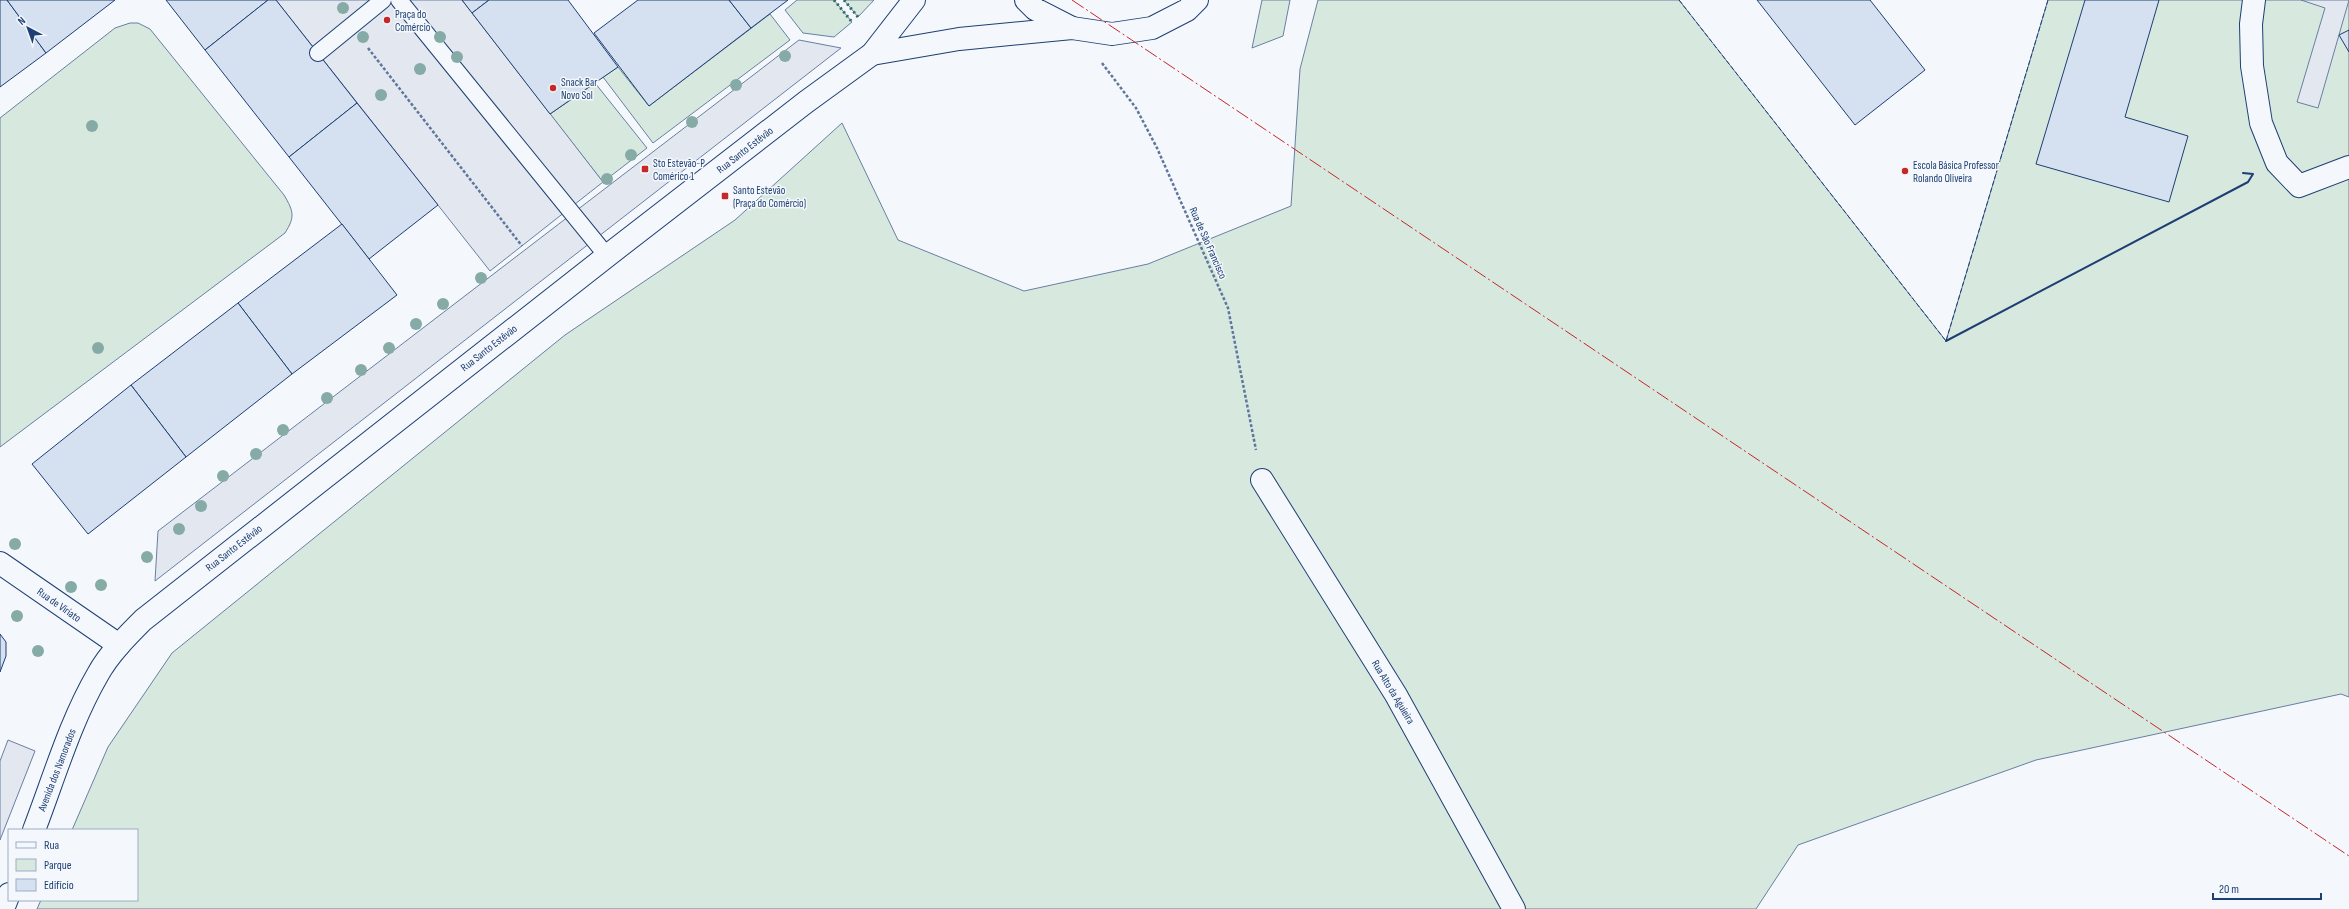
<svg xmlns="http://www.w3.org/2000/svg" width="2349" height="909" font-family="'Sofia Sans Condensed',sans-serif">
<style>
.green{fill:#d7e8df;stroke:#687fa3}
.parking{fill:#e3e8f0;stroke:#687fa3}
.building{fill:#d5e0f0;stroke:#1d3f73}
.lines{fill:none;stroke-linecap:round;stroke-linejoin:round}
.service-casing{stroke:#1d3f73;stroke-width:18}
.minor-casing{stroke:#1d3f73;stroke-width:24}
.tertiary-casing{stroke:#1d3f73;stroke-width:24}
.path{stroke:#5e769c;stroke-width:2.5;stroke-dasharray:3 2;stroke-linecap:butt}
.service{stroke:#f4f7fb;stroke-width:16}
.minor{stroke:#f4f7fb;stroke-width:22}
.tertiary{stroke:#f4f7fb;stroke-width:22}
.hedge{stroke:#2c6c60;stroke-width:3;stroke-dasharray:2 3;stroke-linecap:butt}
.fence{stroke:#1d3f73;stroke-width:1;stroke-dasharray:5 2;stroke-linecap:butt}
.wall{stroke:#1d3f73;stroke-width:2}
.power{stroke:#c62828;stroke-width:1;stroke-dasharray:14 3 2 3;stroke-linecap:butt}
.tree{fill:#86aba6}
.poi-dot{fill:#c62828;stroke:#f4f7fb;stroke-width:1.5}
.labels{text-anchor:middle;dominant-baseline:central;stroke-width:3;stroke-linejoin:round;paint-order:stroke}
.poi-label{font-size:11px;fill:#1d3f73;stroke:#f4f7fb;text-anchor:start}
.street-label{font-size:11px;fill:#1d3f73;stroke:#f4f7fb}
</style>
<rect width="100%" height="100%" fill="#f4f7fb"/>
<g class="green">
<path d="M 797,0 L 834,0 L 852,22 L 834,37 L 803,33 L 785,10 Z"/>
<path d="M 844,0 L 874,0 L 858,17 Z"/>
<path d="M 1262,0 L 1290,0 L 1283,36 L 1252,48 Z"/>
<path d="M 1318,0 L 1679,0 L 1946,341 L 2048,0 L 2349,0 L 2349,697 L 2341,694 L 2036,760 L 1798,845 L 1756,909 L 37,909 L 41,900 L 137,900 L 137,830 L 72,830 L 108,747 L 172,653 L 565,335 L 735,220 L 842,123 L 898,240 L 1024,291 L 1148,264 L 1291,206 L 1300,69 Z"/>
<path d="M 770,14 L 790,40 L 653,143 L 603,77 L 618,67 L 649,106 Z"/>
<path d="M 130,23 L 138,23 L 150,29 L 284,195 C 294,212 295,217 285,233 L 0,447 L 0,118 L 115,28 Z"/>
<path d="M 595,83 L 647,148 L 603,182 L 550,114 Z"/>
</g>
<g class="parking">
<path d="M 276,0 L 462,0 L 603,182 L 490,271 Z"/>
<path d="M 2301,0 L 2349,0 L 2318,108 L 2297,102 L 2325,8 Z"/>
<path d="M 799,40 L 841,48 L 155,581 L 158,531 Z"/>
<path d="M 8,740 L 35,751 L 0,840 L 0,761 Z"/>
</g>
<g class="building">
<path d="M 0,0 L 7,0 L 46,53 L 0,87 Z"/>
<path d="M 7,0 L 115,0 L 46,53 Z"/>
<path d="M 166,0 L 268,0 L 205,50 Z"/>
<path d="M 268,0 L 276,0 L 357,103 L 289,157 L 205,50 Z"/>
<path d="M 462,0 L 489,0 L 472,13 Z"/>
<path d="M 489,0 L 568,0 L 618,67 L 550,114 L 472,13 Z"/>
<path d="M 638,0 L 729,0 L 751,28 L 649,106 L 594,33 Z"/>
<path d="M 729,0 L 788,0 L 751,28 Z"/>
<path d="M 1757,0 L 1870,0 L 1925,70 L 1855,125 Z"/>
<path d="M 2085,0 L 2159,0 L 2125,117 L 2188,136 L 2169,202 L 2036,164 Z"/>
<path d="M 2349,30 L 2349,52 L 2339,35 Z"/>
<path d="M 357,103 L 438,205 L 369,259 L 289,157 Z"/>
<path d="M 342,224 L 397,295 L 292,374 L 238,303 Z"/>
<path d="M 238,303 L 292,374 L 186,457 L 131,385 Z"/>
<path d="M 131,385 L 186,457 L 88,534 L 32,464 Z"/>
<path d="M 0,634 L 6,642 L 6,656 L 0,672 Z"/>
</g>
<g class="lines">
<g class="service-casing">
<g id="service">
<path d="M 399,0 L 607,256"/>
<path d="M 318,53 L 383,0"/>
</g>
</g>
<g class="minor-casing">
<g id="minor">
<path d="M 2254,0 L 2251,24 L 2252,66 L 2261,123 L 2277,163 L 2299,186 L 2349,167"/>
<path d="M 1262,480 L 1396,695 L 1514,909"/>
<path d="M 0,563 L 119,645"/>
</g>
</g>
<g class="tertiary-casing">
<g id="tertiary">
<path d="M 1026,0 L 1035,9 L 1072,28"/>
<path d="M 872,54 L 959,39 L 1072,28 L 1112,34 L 1152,28 L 1187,10 L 1197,0"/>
<path d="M 34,830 C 54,778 70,722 98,674 C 109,654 127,636 143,620 L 607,256 L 806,102 L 872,54 L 914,0"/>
<path d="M 3,909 L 9,894"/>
</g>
</g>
<g class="path">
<path d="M 368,48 L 522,246"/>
<path d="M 1102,63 L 1136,108 L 1157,148 L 1228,308 L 1256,450"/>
</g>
<use href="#service" class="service"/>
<use href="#minor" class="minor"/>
<use href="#tertiary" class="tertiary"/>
<g class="hedge">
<path d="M 834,0 L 852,22"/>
<path d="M 844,0 L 858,17"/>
</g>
<path class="fence" d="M 1679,0 L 1946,341 L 2048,0"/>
<path class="wall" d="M 1946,341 L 2248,182 L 2253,174 L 2243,173"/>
<path class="power" d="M 1072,0 L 2349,856"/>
</g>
<g class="tree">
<circle cx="343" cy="8" r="6"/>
<circle cx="363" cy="37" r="6"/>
<circle cx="440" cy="37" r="6"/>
<circle cx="785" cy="56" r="6"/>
<circle cx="457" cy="57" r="6"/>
<circle cx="420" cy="69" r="6"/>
<circle cx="736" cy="85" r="6"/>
<circle cx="381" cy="95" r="6"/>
<circle cx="692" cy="122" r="6"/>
<circle cx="92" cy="126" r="6"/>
<circle cx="631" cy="155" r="6"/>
<circle cx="607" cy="179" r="6"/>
<circle cx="481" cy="278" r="6"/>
<circle cx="443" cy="304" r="6"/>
<circle cx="416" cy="324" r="6"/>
<circle cx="98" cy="348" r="6"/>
<circle cx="389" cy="348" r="6"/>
<circle cx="361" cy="370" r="6"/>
<circle cx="327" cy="398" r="6"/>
<circle cx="283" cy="430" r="6"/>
<circle cx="256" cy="454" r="6"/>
<circle cx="223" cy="476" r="6"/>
<circle cx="201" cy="506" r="6"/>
<circle cx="179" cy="529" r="6"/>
<circle cx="15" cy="544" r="6"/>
<circle cx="147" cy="557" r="6"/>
<circle cx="101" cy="585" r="6"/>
<circle cx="71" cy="587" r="6"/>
<circle cx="17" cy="616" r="6"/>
<circle cx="38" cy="651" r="6"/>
</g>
<g class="poi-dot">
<circle cx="387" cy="20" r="4"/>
<circle cx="553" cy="88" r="4"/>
<rect x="641" y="165" width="8" height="8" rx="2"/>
<circle cx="1905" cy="171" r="4"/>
<rect x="721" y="192" width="8" height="8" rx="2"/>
</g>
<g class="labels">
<g class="poi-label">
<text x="395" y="14">Praça do<tspan x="395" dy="13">Comércio</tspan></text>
<text x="561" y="82">Snack Bar<tspan x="561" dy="13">Novo Sol</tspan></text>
<text x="653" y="163">Sto Estevão-P<tspan x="653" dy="13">Comérico 1</tspan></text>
<text x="1913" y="165">Escola Básica Professor<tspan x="1913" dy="13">Rolando Oliveira</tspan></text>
<text x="733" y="190">Santo Estevão<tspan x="733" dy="13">(Praça do Comércio)</tspan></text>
</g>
<g class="street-label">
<text transform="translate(745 150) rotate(-38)">Rua Santo Estêvão</text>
<text transform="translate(1208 243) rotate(66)">Rua de São Francisco</text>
<text transform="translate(489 348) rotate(-38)">Rua Santo Estêvão</text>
<text transform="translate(234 548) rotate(-38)">Rua Santo Estêvão</text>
<text transform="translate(59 605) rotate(35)">Rua de Viriato</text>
<text transform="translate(1393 692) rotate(59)">Rua Alto da Aguieira</text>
<text transform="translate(57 770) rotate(-69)">Avenida dos Namorados</text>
</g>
</g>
<rect x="8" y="829" width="130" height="72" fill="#f4f7fb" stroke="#9eadc5"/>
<rect x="16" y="842" width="20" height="6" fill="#f4f7fb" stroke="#9eadc5"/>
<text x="44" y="849" font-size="12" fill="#1d3f73">Rua</text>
<rect x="16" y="859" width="20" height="12" fill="#d7e8df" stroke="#9eadc5"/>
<text x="44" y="869" font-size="12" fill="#1d3f73">Parque</text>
<rect x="16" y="879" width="20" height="12" fill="#d5e0f0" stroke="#9eadc5"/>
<text x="44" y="889" font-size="12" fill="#1d3f73">Edifício</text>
<g transform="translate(28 28) rotate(319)" stroke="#f4f7fb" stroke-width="3" paint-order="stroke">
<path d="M0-3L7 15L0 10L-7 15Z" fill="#1d3f73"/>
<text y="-6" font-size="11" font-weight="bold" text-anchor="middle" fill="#1d3f73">N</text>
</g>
<path d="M2213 893v6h108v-6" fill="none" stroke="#1d3f73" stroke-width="2"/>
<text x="2219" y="893" font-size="12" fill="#1d3f73" stroke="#f4f7fb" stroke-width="3" paint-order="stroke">20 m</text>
</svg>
